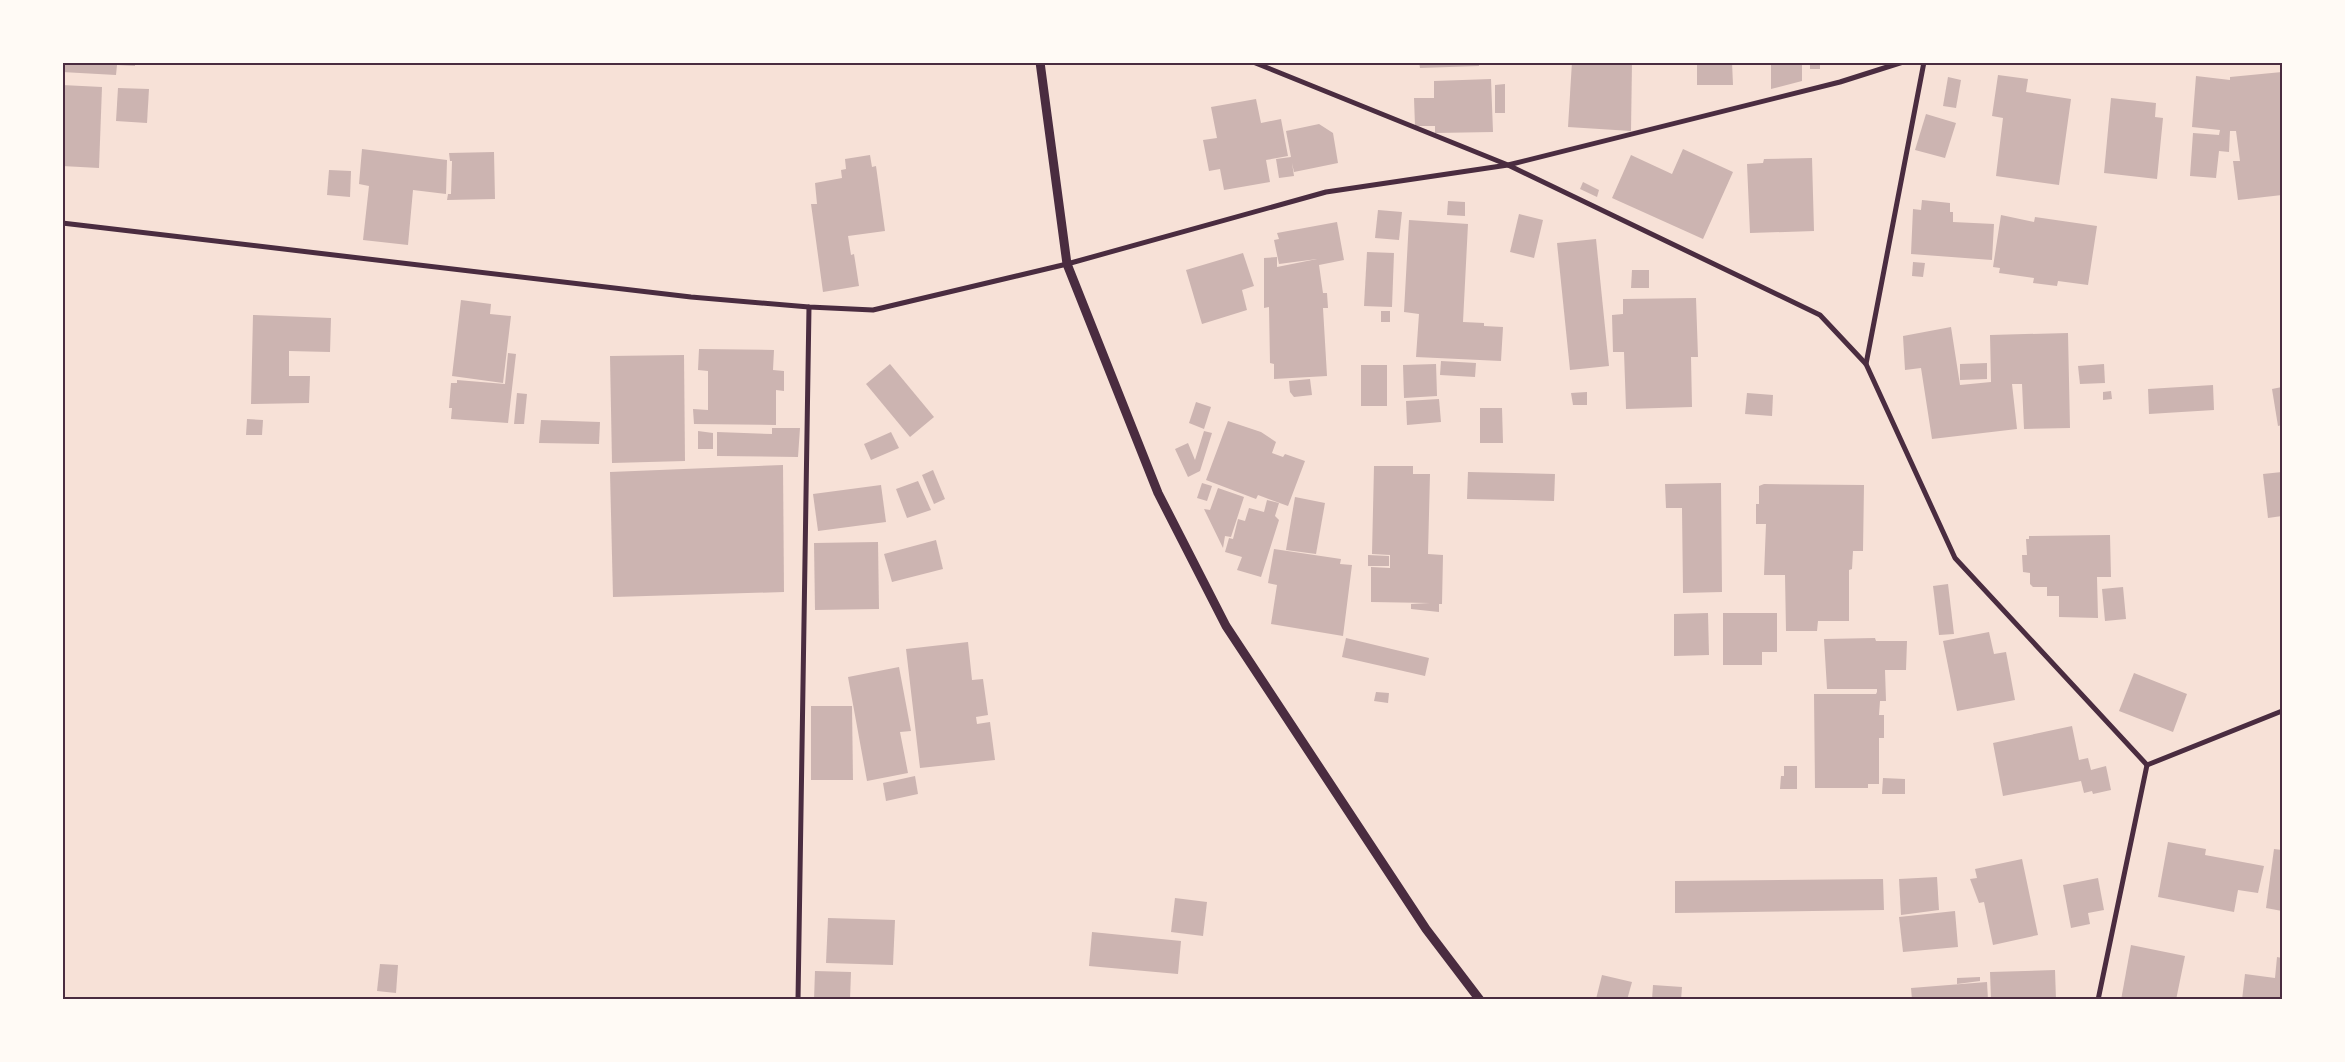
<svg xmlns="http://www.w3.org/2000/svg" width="2345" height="1062" font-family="Karla,sans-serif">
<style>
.building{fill:#ccb4b1}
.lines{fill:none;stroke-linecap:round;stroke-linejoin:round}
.minor{stroke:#4a2c40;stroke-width:5}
.tertiary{stroke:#4a2c40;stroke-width:9}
.neatline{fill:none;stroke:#4a2c40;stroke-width:2}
</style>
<rect width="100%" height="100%" fill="#f7e1d7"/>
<g class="building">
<path d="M 62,62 L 135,62 L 135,66 L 117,65 L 116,75 L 62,72 Z"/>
<path d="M 1419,62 L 1479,62 L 1479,66 L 1420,68 Z"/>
<path d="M 1572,62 L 1632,62 L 1631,131 L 1568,127 Z"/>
<path d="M 1697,62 L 1732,62 L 1733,85 L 1697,85 Z"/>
<path d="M 1771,62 L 1802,62 L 1802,81 L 1771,89 Z"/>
<rect x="1810" y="62" width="10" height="7"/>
<path d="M 2282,72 L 2282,195 L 2238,200 L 2233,161 L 2240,161 L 2236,131 L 2230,131 L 2229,152 L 2219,151 L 2216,178 L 2190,176 L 2193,133 L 2219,135 L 2220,130 L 2192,127 L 2196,76 L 2230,80 L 2230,77 Z"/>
<path d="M 1998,75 L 2028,79 L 2026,92 L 2071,99 L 2059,185 L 1996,176 L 2003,118 L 1992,116 Z"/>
<path d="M 1948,77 L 1961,80 L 1956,108 L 1943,106 Z"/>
<path d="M 1491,79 L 1493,132 L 1435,133 L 1435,126 L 1415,126 L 1414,98 L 1434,98 L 1434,81 Z"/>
<path d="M 1505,84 L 1505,113 L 1495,113 L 1495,85 Z"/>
<path d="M 62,85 L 102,87 L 99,168 L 62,166 Z"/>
<path d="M 118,88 L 149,89 L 147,123 L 116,121 Z"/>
<path d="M 2111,98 L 2156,103 L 2155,117 L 2163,118 L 2157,179 L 2104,173 Z"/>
<path d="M 1256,99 L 1261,123 L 1281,119 L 1288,156 L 1266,160 L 1270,182 L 1224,190 L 1220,169 L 1209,171 L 1203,140 L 1217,138 L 1211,107 Z"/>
<path d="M 1926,114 L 1956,123 L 1945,158 L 1915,150 Z"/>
<path d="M 1319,124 L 1333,133 L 1338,163 L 1294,172 L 1292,163 L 1294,176 L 1279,178 L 1276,159 L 1291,157 L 1286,131 Z"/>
<path d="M 362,149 L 447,160 L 446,194 L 413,190 L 408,245 L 363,240 L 369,186 L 359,184 Z"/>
<path d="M 1683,149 L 1733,172 L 1703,239 L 1612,198 L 1631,155 L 1672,174 Z"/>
<path d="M 494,152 L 495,199 L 447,200 L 448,194 L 451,194 L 452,161 L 450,161 L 449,153 Z"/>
<path d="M 870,155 L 872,167 L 876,166 L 885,231 L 848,236 L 851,255 L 854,254 L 859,286 L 823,292 L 811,204 L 817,204 L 815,183 L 842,178 L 841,170 L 846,169 L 845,159 Z"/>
<path d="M 1812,158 L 1814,231 L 1750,233 L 1747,164 L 1763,163 L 1764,159 Z"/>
<path d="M 329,170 L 351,171 L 350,197 L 327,195 Z"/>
<path d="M 1583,182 L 1599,190 L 1597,197 L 1580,189 Z"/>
<path d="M 1922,200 L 1950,203 L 1950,212 L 1953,212 L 1953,222 L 1994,224 L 1992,260 L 1911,254 L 1913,209 L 1921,210 Z"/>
<path d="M 1448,201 L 1465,202 L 1465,216 L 1447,215 Z"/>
<path d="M 1378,210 L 1402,212 L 1399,240 L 1375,238 Z"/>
<path d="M 1519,214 L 1543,220 L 1534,258 L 1510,252 Z"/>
<path d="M 2001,215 L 2034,222 L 2035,217 L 2097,226 L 2088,285 L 2058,281 L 2057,286 L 2033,283 L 2034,278 L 1999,273 L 2000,268 L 1993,267 Z"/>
<path d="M 1409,220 L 1468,224 L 1463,322 L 1484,323 L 1484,326 L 1503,327 L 1501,361 L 1416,357 L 1419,314 L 1404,312 Z"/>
<path d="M 1337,222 L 1344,260 L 1319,265 L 1323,293 L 1327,293 L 1328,308 L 1323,308 L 1327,376 L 1274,379 L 1274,364 L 1270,363 L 1269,307 L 1264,308 L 1264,258 L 1277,257 L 1277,267 L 1317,259 L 1279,264 L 1274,240 L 1279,239 L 1277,233 Z"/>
<path d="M 1596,239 L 1609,366 L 1570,370 L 1557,243 Z"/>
<path d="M 1367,252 L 1394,253 L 1392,307 L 1364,306 Z"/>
<path d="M 1243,253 L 1254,286 L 1242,290 L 1247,310 L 1202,324 L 1186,270 Z"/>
<path d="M 1913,262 L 1925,263 L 1923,277 L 1912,276 Z"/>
<path d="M 1632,270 L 1649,270 L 1649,288 L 1631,288 Z"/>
<path d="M 1696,298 L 1698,357 L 1691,357 L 1692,407 L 1626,409 L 1624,352 L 1613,352 L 1612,315 L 1623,314 L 1623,299 Z"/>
<path d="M 461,300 L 491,304 L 490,314 L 511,316 L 503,383 L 452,376 Z"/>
<rect x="1381" y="311" width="9" height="11"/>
<path d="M 253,315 L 331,318 L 330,352 L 289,351 L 289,376 L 310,376 L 309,403 L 251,404 Z"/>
<path d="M 1951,327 L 1960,385 L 1991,382 L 1990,335 L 2068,333 L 2070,428 L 2024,429 L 2022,384 L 2012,384 L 2017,429 L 1932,439 L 1921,368 L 1905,370 L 1903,336 Z"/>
<path d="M 699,349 L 774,350 L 773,370 L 784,371 L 784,391 L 776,390 L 776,425 L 694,424 L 693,409 L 708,410 L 708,371 L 698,370 Z"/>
<path d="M 508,353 L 516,354 L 508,423 L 451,419 L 452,408 L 449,408 L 451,383 L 457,383 L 457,380 L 505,384 Z"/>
<path d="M 684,355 L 685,461 L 612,463 L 610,356 Z"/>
<path d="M 1441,361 L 1476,363 L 1475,377 L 1440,375 Z"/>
<path d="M 1987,363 L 1987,379 L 1960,380 L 1960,364 Z"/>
<path d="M 890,364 L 934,417 L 910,437 L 866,384 Z"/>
<path d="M 1436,364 L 1437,396 L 1404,398 L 1403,365 Z"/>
<path d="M 2104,364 L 2105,383 L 2080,384 L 2078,366 Z"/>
<rect x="1361" y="365" width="26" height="41"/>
<path d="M 1310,379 L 1312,395 L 1294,397 L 1290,392 L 1289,381 Z"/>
<path d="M 2213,385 L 2214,410 L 2149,414 L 2148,389 Z"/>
<path d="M 2282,387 L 2282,425 L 2278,426 L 2272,389 Z"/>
<path d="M 2111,391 L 2112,399 L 2103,400 L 2103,392 Z"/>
<path d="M 1587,392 L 1587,405 L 1573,405 L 1571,393 Z"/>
<path d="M 517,393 L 527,394 L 524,424 L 514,424 Z"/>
<path d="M 1747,393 L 1773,395 L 1772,416 L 1745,414 Z"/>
<path d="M 1439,399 L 1441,422 L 1407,425 L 1406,401 Z"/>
<path d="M 1196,402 L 1211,407 L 1204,429 L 1189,423 Z"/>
<path d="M 1480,408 L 1502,408 L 1503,443 L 1480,443 Z"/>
<path d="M 247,419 L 263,420 L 262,435 L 246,435 Z"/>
<path d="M 541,420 L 600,422 L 599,444 L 539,443 Z"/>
<path d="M 1228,421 L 1261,432 L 1276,442 L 1272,453 L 1283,457 L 1285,454 L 1305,461 L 1288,506 L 1258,495 L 1256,499 L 1206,480 Z"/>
<path d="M 772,428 L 800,428 L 798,457 L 717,456 L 717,432 L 772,434 Z"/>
<path d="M 698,431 L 713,433 L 713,449 L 698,449 Z"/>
<path d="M 1204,431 L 1212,433 L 1200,471 L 1188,477 L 1175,449 L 1188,443 L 1195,460 Z"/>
<path d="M 891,432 L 899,448 L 871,460 L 864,444 Z"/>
<path d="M 783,465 L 784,592 L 613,597 L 610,472 Z"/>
<path d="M 1374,466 L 1413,466 L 1413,474 L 1430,474 L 1428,554 L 1443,555 L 1442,604 L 1439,604 L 1439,612 L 1411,609 L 1411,604 L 1430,603 L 1371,602 L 1371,567 L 1390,568 L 1390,555 L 1372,554 Z"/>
<path d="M 933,470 L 945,499 L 934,504 L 922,475 Z"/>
<path d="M 1468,472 L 1555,474 L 1554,501 L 1467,499 Z"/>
<path d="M 2282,472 L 2282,516 L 2268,518 L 2263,474 Z"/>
<path d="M 918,481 L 931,510 L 907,518 L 896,489 Z"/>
<path d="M 1202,483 L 1212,486 L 1207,501 L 1197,498 Z"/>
<path d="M 1721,483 L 1722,592 L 1683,593 L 1682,508 L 1666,508 L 1665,484 Z"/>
<path d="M 1764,484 L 1864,485 L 1863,551 L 1853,551 L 1852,569 L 1849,570 L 1849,621 L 1818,621 L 1817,631 L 1786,631 L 1785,575 L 1764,575 L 1766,524 L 1756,524 L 1756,504 L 1759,504 L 1759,486 Z"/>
<path d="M 881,485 L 886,522 L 818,531 L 813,494 Z"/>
<path d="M 1218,488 L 1244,497 L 1231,537 L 1225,536 L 1223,548 L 1204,509 L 1210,510 Z"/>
<path d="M 1295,497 L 1325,503 L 1316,554 L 1286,550 Z"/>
<path d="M 1267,500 L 1279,503 L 1275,516 L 1279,520 L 1261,577 L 1237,570 L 1242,557 L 1225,552 L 1229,538 L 1233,539 L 1238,519 L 1245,521 L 1249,508 L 1264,512 Z"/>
<path d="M 2110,535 L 2111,577 L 2097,577 L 2098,618 L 2059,617 L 2059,596 L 2047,596 L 2047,587 L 2033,587 L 2030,584 L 2030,573 L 2023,572 L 2022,555 L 2027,555 L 2026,539 L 2029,539 L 2029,536 Z"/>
<path d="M 936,540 L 943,569 L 892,582 L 884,554 Z"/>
<path d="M 878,542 L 879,609 L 815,610 L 814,543 Z"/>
<path d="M 1274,549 L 1341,559 L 1340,564 L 1352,565 L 1343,636 L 1271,624 L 1277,585 L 1268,583 Z"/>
<path d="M 1368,555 L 1389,556 L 1389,566 L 1368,566 Z"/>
<path d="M 1948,584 L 1954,634 L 1939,635 L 1933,586 Z"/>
<path d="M 2123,587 L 2126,619 L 2105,621 L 2102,589 Z"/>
<path d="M 1708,613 L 1709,655 L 1674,656 L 1674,614 Z"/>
<path d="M 1723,613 L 1777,613 L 1777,652 L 1762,652 L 1762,665 L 1723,665 Z"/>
<path d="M 1989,632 L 1994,654 L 2006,652 L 2015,700 L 1957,711 L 1943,641 Z"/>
<path d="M 1346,638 L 1429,658 L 1425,676 L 1342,657 Z"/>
<path d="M 1875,638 L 1876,641 L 1907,641 L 1906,670 L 1885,670 L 1886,701 L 1880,701 L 1879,715 L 1884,715 L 1884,738 L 1879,738 L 1879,784 L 1868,784 L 1868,788 L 1815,788 L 1814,694 L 1876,694 L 1877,692 L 1877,689 L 1827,689 L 1824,639 Z"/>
<path d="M 968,642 L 972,680 L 983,679 L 988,715 L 976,717 L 977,724 L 990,722 L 995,760 L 920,768 L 906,649 Z"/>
<path d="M 899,667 L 911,731 L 900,732 L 908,773 L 867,781 L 848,677 Z"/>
<path d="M 2134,673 L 2187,694 L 2173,732 L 2119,711 Z"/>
<path d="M 1376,692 L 1389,693 L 1388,703 L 1374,701 Z"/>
<path d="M 811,706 L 852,706 L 853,780 L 811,780 Z"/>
<path d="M 2072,726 L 2079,760 L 2088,758 L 2091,770 L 2106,766 L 2111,790 L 2093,794 L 2092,791 L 2084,793 L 2081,781 L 2003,796 L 1993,743 Z"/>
<path d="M 1784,766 L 1797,766 L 1797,789 L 1780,789 L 1781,776 L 1784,776 Z"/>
<path d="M 915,776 L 918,794 L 886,801 L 883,783 Z"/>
<path d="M 1883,778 L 1905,779 L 1905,794 L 1882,794 Z"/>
<path d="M 2168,842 L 2206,849 L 2205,855 L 2264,866 L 2258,893 L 2238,890 L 2234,912 L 2158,897 Z"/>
<path d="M 2274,849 L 2282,850 L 2282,911 L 2266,908 Z"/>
<path d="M 2022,859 L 2038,935 L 1993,945 L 1984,902 L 1979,903 L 1970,879 L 1977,878 L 1975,869 Z"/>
<path d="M 1937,877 L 1939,910 L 1901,915 L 1899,879 Z"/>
<path d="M 2098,878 L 2104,910 L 2088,913 L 2090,924 L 2071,928 L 2063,885 Z"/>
<path d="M 1883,879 L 1884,910 L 1675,913 L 1675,881 Z"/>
<path d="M 1175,898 L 1207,902 L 1203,936 L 1171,932 Z"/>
<path d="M 1955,911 L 1958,947 L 1903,952 L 1899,917 Z"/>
<path d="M 828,918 L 895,920 L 893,965 L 826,963 Z"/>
<path d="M 1092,932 L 1181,941 L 1178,974 L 1089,966 Z"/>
<path d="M 2131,945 L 2185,956 L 2176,1000 L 2121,1000 Z"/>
<path d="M 2277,957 L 2282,958 L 2282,1000 L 2242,1000 L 2245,974 L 2275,978 Z"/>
<path d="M 380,964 L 398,965 L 396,993 L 377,991 Z"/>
<path d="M 2055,970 L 2056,1000 L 1991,1000 L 1990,972 Z"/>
<path d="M 815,971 L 851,972 L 850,1000 L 814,1000 Z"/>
<path d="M 1602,975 L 1632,982 L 1627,1000 L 1596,999 Z"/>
<path d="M 1980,977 L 1980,981 L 1957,984 L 1957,978 Z"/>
<path d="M 1987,982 L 1988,1000 L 1912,1000 L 1911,988 Z"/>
<path d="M 1653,985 L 1682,987 L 1681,1000 L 1652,1000 Z"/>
</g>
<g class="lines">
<g class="minor">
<path d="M 1253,62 L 1508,165 L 1820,315 L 1866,364 L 1955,558 L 2147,765"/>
<path d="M 62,223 L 691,297 L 809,307 L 873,310 L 1067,264 L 1326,192 L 1508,165 L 1840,82 L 1903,62"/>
<path d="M 1866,364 L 1924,62"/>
<path d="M 2147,765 L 2282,711"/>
<path d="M 798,1000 L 809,307"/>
<path d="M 2098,1000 L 2147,765"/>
</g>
<path class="tertiary" d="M 1040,62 L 1067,264 L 1158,493 L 1226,626 L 1426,929 L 1480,1000"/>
</g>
<rect width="2345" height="1062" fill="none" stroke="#fffaf5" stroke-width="128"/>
<rect x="64" y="64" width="2217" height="934" class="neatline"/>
</svg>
